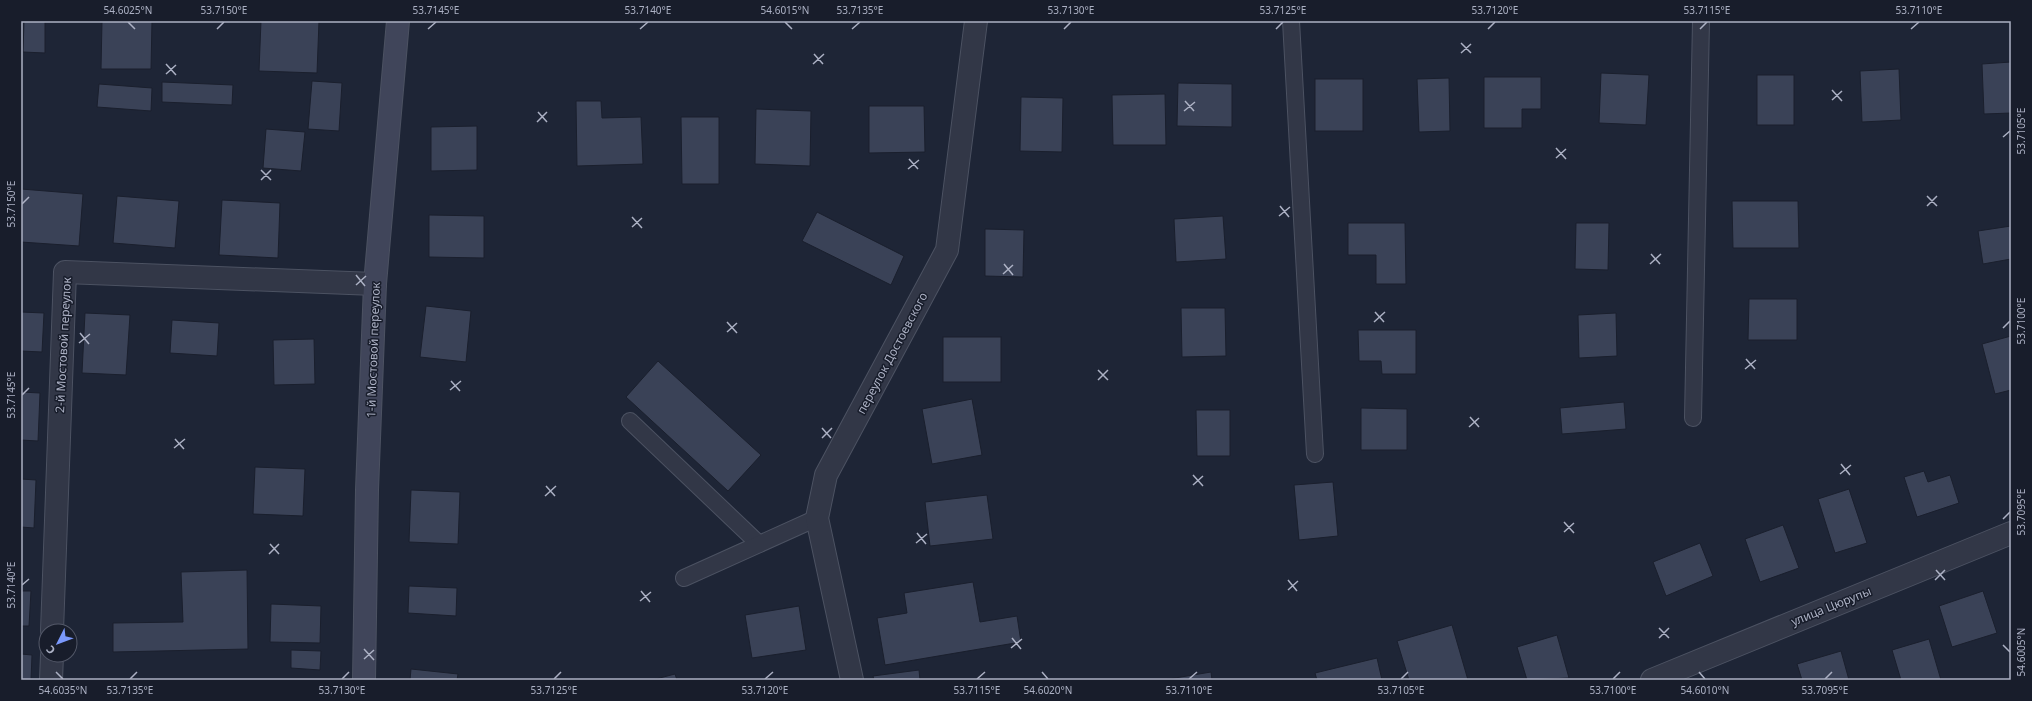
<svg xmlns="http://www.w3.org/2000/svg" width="2032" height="701" font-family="'Noto Sans',sans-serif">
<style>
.building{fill:#3a4257;stroke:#1a1f2d}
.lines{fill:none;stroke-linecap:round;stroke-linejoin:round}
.lane-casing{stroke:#4c5262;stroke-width:18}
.street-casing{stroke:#4c5262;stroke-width:24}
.secondary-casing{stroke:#4c5262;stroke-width:24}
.lane{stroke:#323747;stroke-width:16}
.street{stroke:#323747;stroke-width:22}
.secondary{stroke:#40455a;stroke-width:22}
.ticks{fill:none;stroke:#acb1c4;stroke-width:1.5}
.labels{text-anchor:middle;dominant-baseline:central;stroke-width:3;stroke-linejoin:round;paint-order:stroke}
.street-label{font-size:12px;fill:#acb1c4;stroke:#181d2b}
.neatline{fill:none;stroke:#acb1c4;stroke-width:1.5}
.ticks-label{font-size:10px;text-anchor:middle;fill:#acb1c4}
</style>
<rect width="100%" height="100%" fill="#1e2536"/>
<g class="building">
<path d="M 24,21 L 45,21 L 45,53 L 23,52 Z"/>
<path d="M 102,21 L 152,21 L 151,69 L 101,69 Z"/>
<path d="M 261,21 L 319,21 L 317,73 L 259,71 Z"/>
<path d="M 2011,62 L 2011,113 L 1984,114 L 1982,64 Z"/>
<path d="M 1899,69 L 1901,120 L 1862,122 L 1860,71 Z"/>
<path d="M 1601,73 L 1649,75 L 1646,125 L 1599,123 Z"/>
<rect x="1757" y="75" width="37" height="50"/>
<path d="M 1484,77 L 1541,77 L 1541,109 L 1522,109 L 1522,128 L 1484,128 Z"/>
<path d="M 1449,78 L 1450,131 L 1419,132 L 1417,79 Z"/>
<rect x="1315" y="79" width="48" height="52"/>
<path d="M 312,81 L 342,83 L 339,131 L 308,129 Z"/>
<path d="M 162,82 L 233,85 L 232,105 L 162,102 Z"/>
<path d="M 1178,83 L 1232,84 L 1232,127 L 1177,126 Z"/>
<path d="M 99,84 L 152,88 L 151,111 L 97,107 Z"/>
<path d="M 1165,94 L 1166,145 L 1113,145 L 1112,95 Z"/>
<path d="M 1021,97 L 1063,98 L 1062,152 L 1020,151 Z"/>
<path d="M 576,101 L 601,101 L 602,118 L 641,117 L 643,164 L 577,166 Z"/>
<path d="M 869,106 L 924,106 L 925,152 L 869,153 Z"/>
<path d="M 756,109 L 811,111 L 810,166 L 755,164 Z"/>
<path d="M 681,117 L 719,117 L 719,184 L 682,184 Z"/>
<path d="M 477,126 L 477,170 L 431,171 L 431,127 Z"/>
<path d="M 266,129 L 305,132 L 301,171 L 263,168 Z"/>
<path d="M 21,189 L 83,194 L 79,246 L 21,242 Z"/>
<path d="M 117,196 L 179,201 L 175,248 L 113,243 Z"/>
<path d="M 222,200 L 280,203 L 278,258 L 219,255 Z"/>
<path d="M 1732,201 L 1798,201 L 1799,248 L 1733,248 Z"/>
<path d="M 817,212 L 904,256 L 891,285 L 802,241 Z"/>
<path d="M 429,215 L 484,216 L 484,258 L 429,257 Z"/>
<path d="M 1223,216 L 1226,259 L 1176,262 L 1174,219 Z"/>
<path d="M 1348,223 L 1405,223 L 1406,284 L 1376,284 L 1376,255 L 1348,255 Z"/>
<path d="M 1576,223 L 1609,223 L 1608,270 L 1575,269 Z"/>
<path d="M 2011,226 L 2011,259 L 1983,264 L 1978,231 Z"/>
<path d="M 985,229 L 1024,230 L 1023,277 L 985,276 Z"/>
<path d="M 1749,299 L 1797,299 L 1797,340 L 1748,340 Z"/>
<path d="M 426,306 L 471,311 L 466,362 L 420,357 Z"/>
<path d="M 1181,308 L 1225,308 L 1226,356 L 1182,357 Z"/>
<path d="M 21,312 L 44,313 L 42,352 L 21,351 Z"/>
<path d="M 85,313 L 130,315 L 126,375 L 82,373 Z"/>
<path d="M 1616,313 L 1617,356 L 1579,358 L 1578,315 Z"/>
<path d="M 172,320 L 219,323 L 217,356 L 170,353 Z"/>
<path d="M 1358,330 L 1416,330 L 1416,374 L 1382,374 L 1381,361 L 1359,361 Z"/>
<path d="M 2011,336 L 2011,390 L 1995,394 L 1982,344 Z"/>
<rect x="943" y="337" width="58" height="45"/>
<path d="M 314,339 L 315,384 L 274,385 L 273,340 Z"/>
<path d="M 658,361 L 761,455 L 728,491 L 626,397 Z"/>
<path d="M 21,392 L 40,393 L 38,441 L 21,440 Z"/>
<path d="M 972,399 L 982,455 L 932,464 L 922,409 Z"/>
<path d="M 1624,402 L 1626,429 L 1562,434 L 1560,408 Z"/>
<path d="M 1361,408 L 1407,409 L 1407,450 L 1361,450 Z"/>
<path d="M 1196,410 L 1230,410 L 1230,456 L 1197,456 Z"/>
<path d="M 255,467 L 305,469 L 303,516 L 253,514 Z"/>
<path d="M 1924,471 L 1928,482 L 1950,475 L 1959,503 L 1917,517 L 1904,477 Z"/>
<path d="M 21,479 L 36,480 L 34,528 L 21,527 Z"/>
<path d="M 1333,482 L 1338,536 L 1299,540 L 1294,485 Z"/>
<path d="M 1849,489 L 1867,543 L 1835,553 L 1818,499 Z"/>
<path d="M 411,490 L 460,492 L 458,544 L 409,542 Z"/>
<path d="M 987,495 L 993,539 L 930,546 L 925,502 Z"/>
<path d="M 1783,525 L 1799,568 L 1760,582 L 1745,539 Z"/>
<path d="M 1700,543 L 1713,576 L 1666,596 L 1653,562 Z"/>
<path d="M 247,570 L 248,649 L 113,652 L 113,623 L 183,622 L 181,572 Z"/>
<path d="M 973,582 L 980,622 L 1017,616 L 1021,642 L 885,665 L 877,618 L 907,613 L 904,593 Z"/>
<path d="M 409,586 L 457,588 L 456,616 L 408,613 Z"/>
<path d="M 21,591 L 31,591 L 29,626 L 21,626 Z"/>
<path d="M 1983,591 L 1997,633 L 1952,647 L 1939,606 Z"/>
<path d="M 271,604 L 321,606 L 320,643 L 270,642 Z"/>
<path d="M 799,606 L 806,650 L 752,658 L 745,615 Z"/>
<path d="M 1452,625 L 1468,680 L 1409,680 L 1397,641 Z"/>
<path d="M 1557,635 L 1569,678 L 1527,680 L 1517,647 Z"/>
<path d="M 1929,639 L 1941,680 L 1901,680 L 1892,650 Z"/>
<path d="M 291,650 L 321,651 L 320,670 L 291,668 Z"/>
<path d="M 1841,651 L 1849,680 L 1802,680 L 1797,664 Z"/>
<path d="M 21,654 L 32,655 L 31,680 L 21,680 Z"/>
<path d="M 1377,658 L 1382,680 L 1317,680 L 1315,673 Z"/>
<path d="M 411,669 L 458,674 L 457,680 L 410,680 Z"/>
<path d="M 919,670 L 920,680 L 874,680 L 873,676 Z"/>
<path d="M 1211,672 L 1212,680 L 1163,680 Z"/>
<path d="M 675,674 L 677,680 L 652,680 Z"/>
</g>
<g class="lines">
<g class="lane-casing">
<g id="lane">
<path d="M 1291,21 L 1315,454"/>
<path d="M 1693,418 L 1701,21"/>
<path d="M 630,421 L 759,544"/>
<path d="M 684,578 L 817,518"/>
</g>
</g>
<g class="street-casing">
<g id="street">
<path d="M 52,631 L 65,272 L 375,284"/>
<path d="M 51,680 L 52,655"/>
<path d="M 852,680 L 817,518 L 826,475 L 947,250 L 976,21"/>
<path d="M 1652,680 L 2011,533"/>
</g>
</g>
<g class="secondary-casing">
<path id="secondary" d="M 364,680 L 367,490 L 375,284 L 398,21"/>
</g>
<use href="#lane" class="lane"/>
<use href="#street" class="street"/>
<use href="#secondary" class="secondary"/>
</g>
<path class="ticks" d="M 128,22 L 135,29M 785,22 L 792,29M 217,29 L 224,22M 428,29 L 436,22M 640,29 L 648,22M 852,29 L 860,22M 1064,29 L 1071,22M 1276,29 L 1283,22M 1488,29 L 1495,22M 1700,29 L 1707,22M 1911,29 L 1919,22M 1461,43 L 1471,53M 1461,53 L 1471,44M 814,54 L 823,64M 166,64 L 176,75M 813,64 L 824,54M 166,74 L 176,65M 1832,90 L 1842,101M 1832,100 L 1842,91M 1185,101 L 1194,111M 1184,111 L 1195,102M 538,112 L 547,122M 537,122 L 547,112M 2003,137 L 2010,131M 1556,148 L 1566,159M 1556,158 L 1566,149M 909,159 L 918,169M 908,169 L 919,160M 261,170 L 271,180M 261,180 L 271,170M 1927,196 L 1937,206M 22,204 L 29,197M 1280,206 L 1289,217M 1927,206 L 1937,196M 1279,216 L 1290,207M 632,217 L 642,228M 632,227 L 642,218M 1651,254 L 1660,264M 1004,264 L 1013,275M 1650,264 L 1661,254M 1003,274 L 1013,265M 356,275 L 365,286M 356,285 L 366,276M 1375,312 L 1384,322M 727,322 L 737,333M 1374,322 L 1385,312M 2003,328 L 2010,321M 727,332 L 737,323M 80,333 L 89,344M 79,343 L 90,334M 1746,359 L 1755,369M 1745,369 L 1756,360M 1098,370 L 1108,380M 1098,380 L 1108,370M 451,381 L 460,391M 450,390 L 461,381M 22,395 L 29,388M 1470,417 L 1479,427M 1469,427 L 1479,418M 822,428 L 831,438M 822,438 L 832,428M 175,439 L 184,449M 174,448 L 185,439M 1841,464 L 1850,475M 1840,474 L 1851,465M 1193,475 L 1203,486M 1193,485 L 1203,476M 546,486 L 555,496M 545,496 L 556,486M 2003,519 L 2010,512M 1564,522 L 1574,533M 1564,532 L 1574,523M 917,533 L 926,544M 916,543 L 927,534M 270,544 L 279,554M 269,554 L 279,544M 1936,570 L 1945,580M 1288,580 L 1297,591M 1935,580 L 1945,570M 22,585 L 29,579M 1288,590 L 1298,581M 641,591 L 650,602M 640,601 L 651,592M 1659,628 L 1669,638M 1012,638 L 1021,649M 1659,638 L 1669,628M 2003,645 L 2010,652M 1011,648 L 1022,639M 364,649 L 374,660M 364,659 L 374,650M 56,672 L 63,679M 1042,672 L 1048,679M 1699,672 L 1705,679M 130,679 L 137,672M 342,679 L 349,672M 554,679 L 561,672M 765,679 L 773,672M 977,679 L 985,672M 1189,679 L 1197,672M 1401,679 L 1408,672M 1613,679 L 1620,672M 1825,679 L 1832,672"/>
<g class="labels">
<g class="street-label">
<text transform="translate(63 345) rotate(-87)">2-й Мостовой переулок</text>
<text transform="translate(373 350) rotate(-88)">1-й Мостовой переулок</text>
<text transform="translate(892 353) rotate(-62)">переулок Достоевского</text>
<text transform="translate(1831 606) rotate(-22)">улица Цюрупы</text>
</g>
</g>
<rect width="2032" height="701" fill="none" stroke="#181d2b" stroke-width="44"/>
<g transform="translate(58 643) rotate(228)"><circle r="19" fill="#181d2b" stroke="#535868"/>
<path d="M0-3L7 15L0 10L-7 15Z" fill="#7a98fb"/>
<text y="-6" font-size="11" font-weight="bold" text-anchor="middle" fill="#acb1c4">С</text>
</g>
<rect x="22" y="22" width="1988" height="657" class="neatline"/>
<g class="ticks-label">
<text x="128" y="14">54.6025°N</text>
<text x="224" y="14">53.7150°E</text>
<text x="436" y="14">53.7145°E</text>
<text x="648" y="14">53.7140°E</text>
<text x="785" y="14">54.6015°N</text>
<text x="860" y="14">53.7135°E</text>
<text x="1071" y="14">53.7130°E</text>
<text x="1283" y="14">53.7125°E</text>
<text x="1495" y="14">53.7120°E</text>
<text x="1707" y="14">53.7115°E</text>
<text x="1919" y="14">53.7110°E</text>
<text transform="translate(2021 131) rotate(-90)" y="4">53.7105°E</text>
<text transform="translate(11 204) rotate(-90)" y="4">53.7150°E</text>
<text transform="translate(2021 321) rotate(-90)" y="4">53.7100°E</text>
<text transform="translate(11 395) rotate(-90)" y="4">53.7145°E</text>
<text transform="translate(2021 512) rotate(-90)" y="4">53.7095°E</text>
<text transform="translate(11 585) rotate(-90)" y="4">53.7140°E</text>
<text transform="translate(2021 652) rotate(-90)" y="4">54.6005°N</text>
<text x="63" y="694">54.6035°N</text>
<text x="130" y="694">53.7135°E</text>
<text x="342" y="694">53.7130°E</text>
<text x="554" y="694">53.7125°E</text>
<text x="765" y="694">53.7120°E</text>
<text x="977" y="694">53.7115°E</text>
<text x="1048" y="694">54.6020°N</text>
<text x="1189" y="694">53.7110°E</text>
<text x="1401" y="694">53.7105°E</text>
<text x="1613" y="694">53.7100°E</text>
<text x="1705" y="694">54.6010°N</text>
<text x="1825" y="694">53.7095°E</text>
</g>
</svg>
